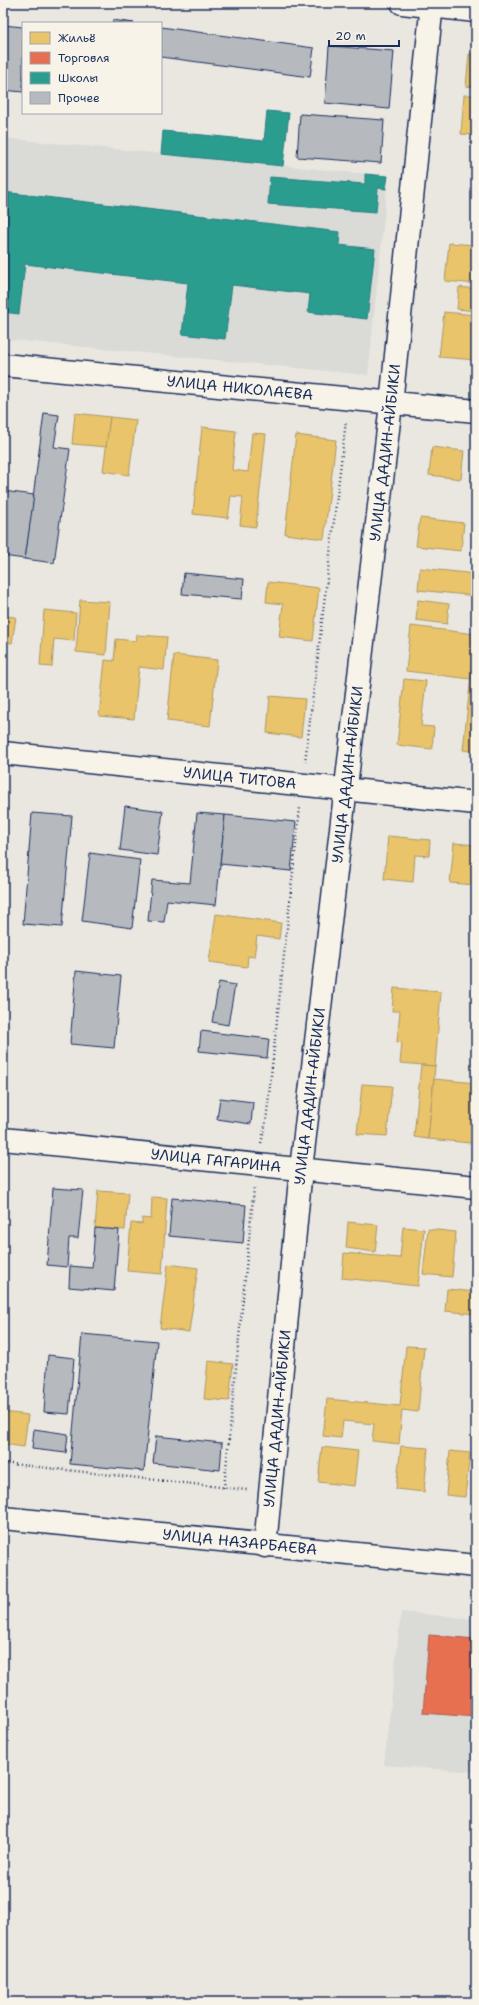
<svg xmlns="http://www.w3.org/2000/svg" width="479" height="2005" font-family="'Shantell Sans',sans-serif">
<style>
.built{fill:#dadad6}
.homes{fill:#e9c46a;stroke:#ab9766}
.shops{fill:#e76f51;stroke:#aa5c55}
.schools{fill:#2a9d8f;stroke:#267c80}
.building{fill:#b6babf;stroke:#1b2f5e}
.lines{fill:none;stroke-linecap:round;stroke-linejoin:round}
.minor-casing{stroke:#1b2f5e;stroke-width:25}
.major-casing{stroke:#1b2f5e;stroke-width:25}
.path{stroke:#1b2f5e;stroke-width:2.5;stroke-dasharray:1 3;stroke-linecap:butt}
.minor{stroke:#f7f3e8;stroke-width:22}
.major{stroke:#f7f3e8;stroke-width:22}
.labels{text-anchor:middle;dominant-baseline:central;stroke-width:4;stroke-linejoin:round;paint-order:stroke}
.street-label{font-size:15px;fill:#1b2f5e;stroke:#f7f3e8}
</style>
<rect width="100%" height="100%" fill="#eae7e0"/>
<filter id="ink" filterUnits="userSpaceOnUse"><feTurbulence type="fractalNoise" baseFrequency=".025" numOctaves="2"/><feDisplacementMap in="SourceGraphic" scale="8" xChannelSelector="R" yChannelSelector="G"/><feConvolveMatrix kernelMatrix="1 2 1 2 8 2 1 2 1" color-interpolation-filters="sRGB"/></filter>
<g filter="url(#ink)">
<g class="built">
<path d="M 3,138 L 388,176 L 368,375 L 3,339 Z"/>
<path d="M 401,1612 L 476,1619 L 476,1772 L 384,1765 Z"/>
</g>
<g class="homes">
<path d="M 469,54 L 476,54 L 476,87 L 466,86 Z"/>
<path d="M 464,95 L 476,95 L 476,135 L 461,134 Z"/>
<path d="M 449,243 L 476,245 L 476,284 L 445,281 Z"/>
<path d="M 459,287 L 476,289 L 476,311 L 457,309 Z"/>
<path d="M 444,312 L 476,315 L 476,360 L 439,357 Z"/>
<path d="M 75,413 L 110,417 L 107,447 L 72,444 Z"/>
<path d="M 110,417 L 136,420 L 129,475 L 103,471 Z"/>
<path d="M 202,427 L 236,431 L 232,470 L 248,472 L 252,433 L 266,434 L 256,527 L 240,525 L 243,497 L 231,496 L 228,518 L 193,514 Z"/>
<path d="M 296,435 L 336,440 L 324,539 L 285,534 Z"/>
<path d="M 432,447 L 464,451 L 461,479 L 429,475 Z"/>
<path d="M 420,518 L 464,523 L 461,551 L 416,546 Z"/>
<path d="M 420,568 L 476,574 L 476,596 L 418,590 Z"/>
<path d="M 268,582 L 319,588 L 313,641 L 279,637 L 283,604 L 266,602 Z"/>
<path d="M 80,600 L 110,602 L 106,655 L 76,652 Z"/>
<path d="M 418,600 L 449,604 L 447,624 L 416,620 Z"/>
<path d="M 44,610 L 76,613 L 74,641 L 54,639 L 52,667 L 40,666 Z"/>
<path d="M 3,616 L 16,617 L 12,643 L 3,642 Z"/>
<path d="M 411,626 L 475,634 L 471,679 L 406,671 Z"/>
<path d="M 476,629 L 476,752 L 463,750 Z"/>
<path d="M 137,635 L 167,637 L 164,670 L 139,667 L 134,719 L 99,716 L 105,660 L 114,661 L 116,639 L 136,641 Z"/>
<path d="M 174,655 L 217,660 L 210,726 L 167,721 Z"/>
<path d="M 404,679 L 426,681 L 421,726 L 434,727 L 432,749 L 397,745 Z"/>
<path d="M 270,696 L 305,699 L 301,737 L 267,733 Z"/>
<path d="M 388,836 L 430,840 L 429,856 L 415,855 L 413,882 L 384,879 Z"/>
<path d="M 454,843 L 476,845 L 476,885 L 450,883 Z"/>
<path d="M 216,914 L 281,923 L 279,939 L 257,936 L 254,957 L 248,956 L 247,967 L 209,962 Z"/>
<path d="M 394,988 L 441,992 L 435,1066 L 400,1063 L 402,1043 L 397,1042 L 400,1011 L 392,1011 Z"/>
<path d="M 421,1065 L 435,1066 L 428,1139 L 414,1137 Z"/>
<path d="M 434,1079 L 476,1083 L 471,1143 L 428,1139 Z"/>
<path d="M 362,1084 L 392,1086 L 387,1136 L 357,1134 Z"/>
<path d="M 98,1191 L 128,1193 L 125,1230 L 95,1228 Z"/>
<path d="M 152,1197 L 167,1198 L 162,1274 L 127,1271 L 131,1223 L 142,1224 L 142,1218 L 151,1219 Z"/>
<path d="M 348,1222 L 378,1225 L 375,1252 L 346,1248 Z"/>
<path d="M 403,1227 L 424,1229 L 418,1286 L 342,1278 L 344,1253 L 400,1258 Z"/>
<path d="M 428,1229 L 456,1232 L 452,1277 L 423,1274 Z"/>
<path d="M 168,1264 L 198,1268 L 189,1332 L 160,1328 Z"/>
<path d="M 476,1286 L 476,1314 L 445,1311 L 447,1289 L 475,1292 Z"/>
<path d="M 406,1346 L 424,1347 L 418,1412 L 402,1410 L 399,1444 L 372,1441 L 374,1424 L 343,1421 L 341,1438 L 323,1436 L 327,1399 L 400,1406 Z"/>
<path d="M 208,1361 L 233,1364 L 229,1401 L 204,1399 Z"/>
<path d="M 3,1412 L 28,1415 L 24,1447 L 3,1444 Z"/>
<path d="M 401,1446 L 428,1448 L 424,1492 L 396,1489 Z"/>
<path d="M 322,1447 L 358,1451 L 354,1486 L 318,1482 Z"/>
<path d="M 450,1451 L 470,1453 L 465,1497 L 446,1495 Z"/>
</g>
<path class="shops" d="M 429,1635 L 476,1639 L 476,1717 L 423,1713 Z"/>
<g class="schools">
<path d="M 267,111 L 289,113 L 283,166 L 161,154 L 163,131 L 264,141 Z"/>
<path d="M 365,174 L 388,176 L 386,189 L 378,188 L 376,212 L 268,204 L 270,177 L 365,184 Z"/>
<path d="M 3,192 L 340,232 L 339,245 L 375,249 L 367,319 L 308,312 L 310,294 L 232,285 L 225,339 L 182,334 L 188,283 L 25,264 L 19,314 L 3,312 Z"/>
</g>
<g class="building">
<path d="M 113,20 L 134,23 L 112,23 Z"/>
<path d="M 3,25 L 23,27 L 23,92 L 3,90 Z"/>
<path d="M 161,27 L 314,48 L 310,77 L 161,57 Z"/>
<path d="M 329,46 L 394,51 L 389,109 L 325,103 Z"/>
<path d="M 300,114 L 384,120 L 381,163 L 297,157 Z"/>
<path d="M 44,413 L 59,415 L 54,447 L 70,449 L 54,563 L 25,559 Z"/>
<path d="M 3,491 L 34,495 L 25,559 L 3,556 Z"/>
<path d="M 184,573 L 244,579 L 242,599 L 182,594 Z"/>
<path d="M 125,806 L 163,811 L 157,855 L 120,850 Z"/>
<path d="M 32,813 L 72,816 L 62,927 L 23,924 Z"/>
<path d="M 197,813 L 225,815 L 216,905 L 167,900 L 164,922 L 148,921 L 152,880 L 190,883 Z"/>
<path d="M 225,815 L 296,822 L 291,871 L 220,864 Z"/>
<path d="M 90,853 L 140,860 L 132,928 L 82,921 Z"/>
<path d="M 76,971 L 121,976 L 114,1048 L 70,1044 Z"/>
<path d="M 219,982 L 235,985 L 228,1025 L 212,1022 Z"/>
<path d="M 201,1031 L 269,1039 L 267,1058 L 199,1051 Z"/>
<path d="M 220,1098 L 253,1102 L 251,1124 L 217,1119 Z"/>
<path d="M 53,1188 L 83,1190 L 78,1238 L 69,1238 L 67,1267 L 47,1265 Z"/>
<path d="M 172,1198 L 246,1205 L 243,1243 L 169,1236 Z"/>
<path d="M 95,1228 L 119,1230 L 114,1291 L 69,1287 L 70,1266 L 92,1268 Z"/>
<path d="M 82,1334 L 157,1341 L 144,1471 L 70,1464 Z"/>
<path d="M 48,1355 L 74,1358 L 69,1414 L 44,1412 Z"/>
<path d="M 34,1429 L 68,1434 L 66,1453 L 32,1449 Z"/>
<path d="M 156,1436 L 222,1443 L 220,1470 L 153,1463 Z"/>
</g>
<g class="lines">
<g class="minor-casing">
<g id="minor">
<path d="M 402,3 L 476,11"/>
<path id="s1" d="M 3,365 L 476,411"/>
<path id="s2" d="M 3,753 L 476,803"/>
<path id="s3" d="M 3,1139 L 476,1187"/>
<path id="s4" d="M 265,1546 L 301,1169 L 391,404 L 432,3"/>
</g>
</g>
<g class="major-casing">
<g id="major">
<path id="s5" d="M 3,1518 L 476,1566"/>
</g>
</g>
<g class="path">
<path d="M 305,762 L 346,421"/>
<path d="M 261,1143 L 266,1122 L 300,807"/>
<path d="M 3,1463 L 247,1490"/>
<path d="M 224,1488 L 254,1188"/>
</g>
<use href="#minor" class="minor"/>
<use href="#major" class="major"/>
</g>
</g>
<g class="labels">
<g class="street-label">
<text stroke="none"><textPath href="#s1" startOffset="238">УЛИЦА НИКОЛАЕВА</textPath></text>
<text stroke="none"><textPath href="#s4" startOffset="1100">УЛИЦА ДАДИН-АЙБИКИ</textPath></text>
<text stroke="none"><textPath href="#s4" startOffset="776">УЛИЦА ДАДИН-АЙБИКИ</textPath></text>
<text stroke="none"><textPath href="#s2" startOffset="238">УЛИЦА ТИТОВА</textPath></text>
<text stroke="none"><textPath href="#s4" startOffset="452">УЛИЦА ДАДИН-АЙБИКИ</textPath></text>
<text stroke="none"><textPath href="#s3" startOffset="214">УЛИЦА ГАГАРИНА</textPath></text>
<text stroke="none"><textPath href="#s4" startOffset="128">УЛИЦА ДАДИН-АЙБИКИ</textPath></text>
<text stroke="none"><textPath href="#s5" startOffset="238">УЛИЦА НАЗАРБАЕВА</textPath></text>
</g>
</g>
<rect width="479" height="2005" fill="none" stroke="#f7f3e8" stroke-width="16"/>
<rect x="8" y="8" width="463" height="1989" fill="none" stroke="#1b2f5e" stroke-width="1.5" filter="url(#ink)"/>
<rect x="22" y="22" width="140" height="92" fill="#f7f3e8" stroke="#9fa5b1"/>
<rect x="30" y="32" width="20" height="12" fill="#e9c46a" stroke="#9fa5b1"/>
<text x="58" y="42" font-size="12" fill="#1b2f5e">Жильё</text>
<rect x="30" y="52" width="20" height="12" fill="#e76f51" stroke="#9fa5b1"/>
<text x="58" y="62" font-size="12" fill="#1b2f5e">Торговля</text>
<rect x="30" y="72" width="20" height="12" fill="#2a9d8f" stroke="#9fa5b1"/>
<text x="58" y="82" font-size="12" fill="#1b2f5e">Школы</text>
<rect x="30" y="92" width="20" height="12" fill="#b6babf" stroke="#9fa5b1"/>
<text x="58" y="102" font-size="12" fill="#1b2f5e">Прочее</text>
<path d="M329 40v6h70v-6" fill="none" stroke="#1b2f5e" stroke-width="2"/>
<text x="335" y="40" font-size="12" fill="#1b2f5e" stroke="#f7f3e8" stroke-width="3" paint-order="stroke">20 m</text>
</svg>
